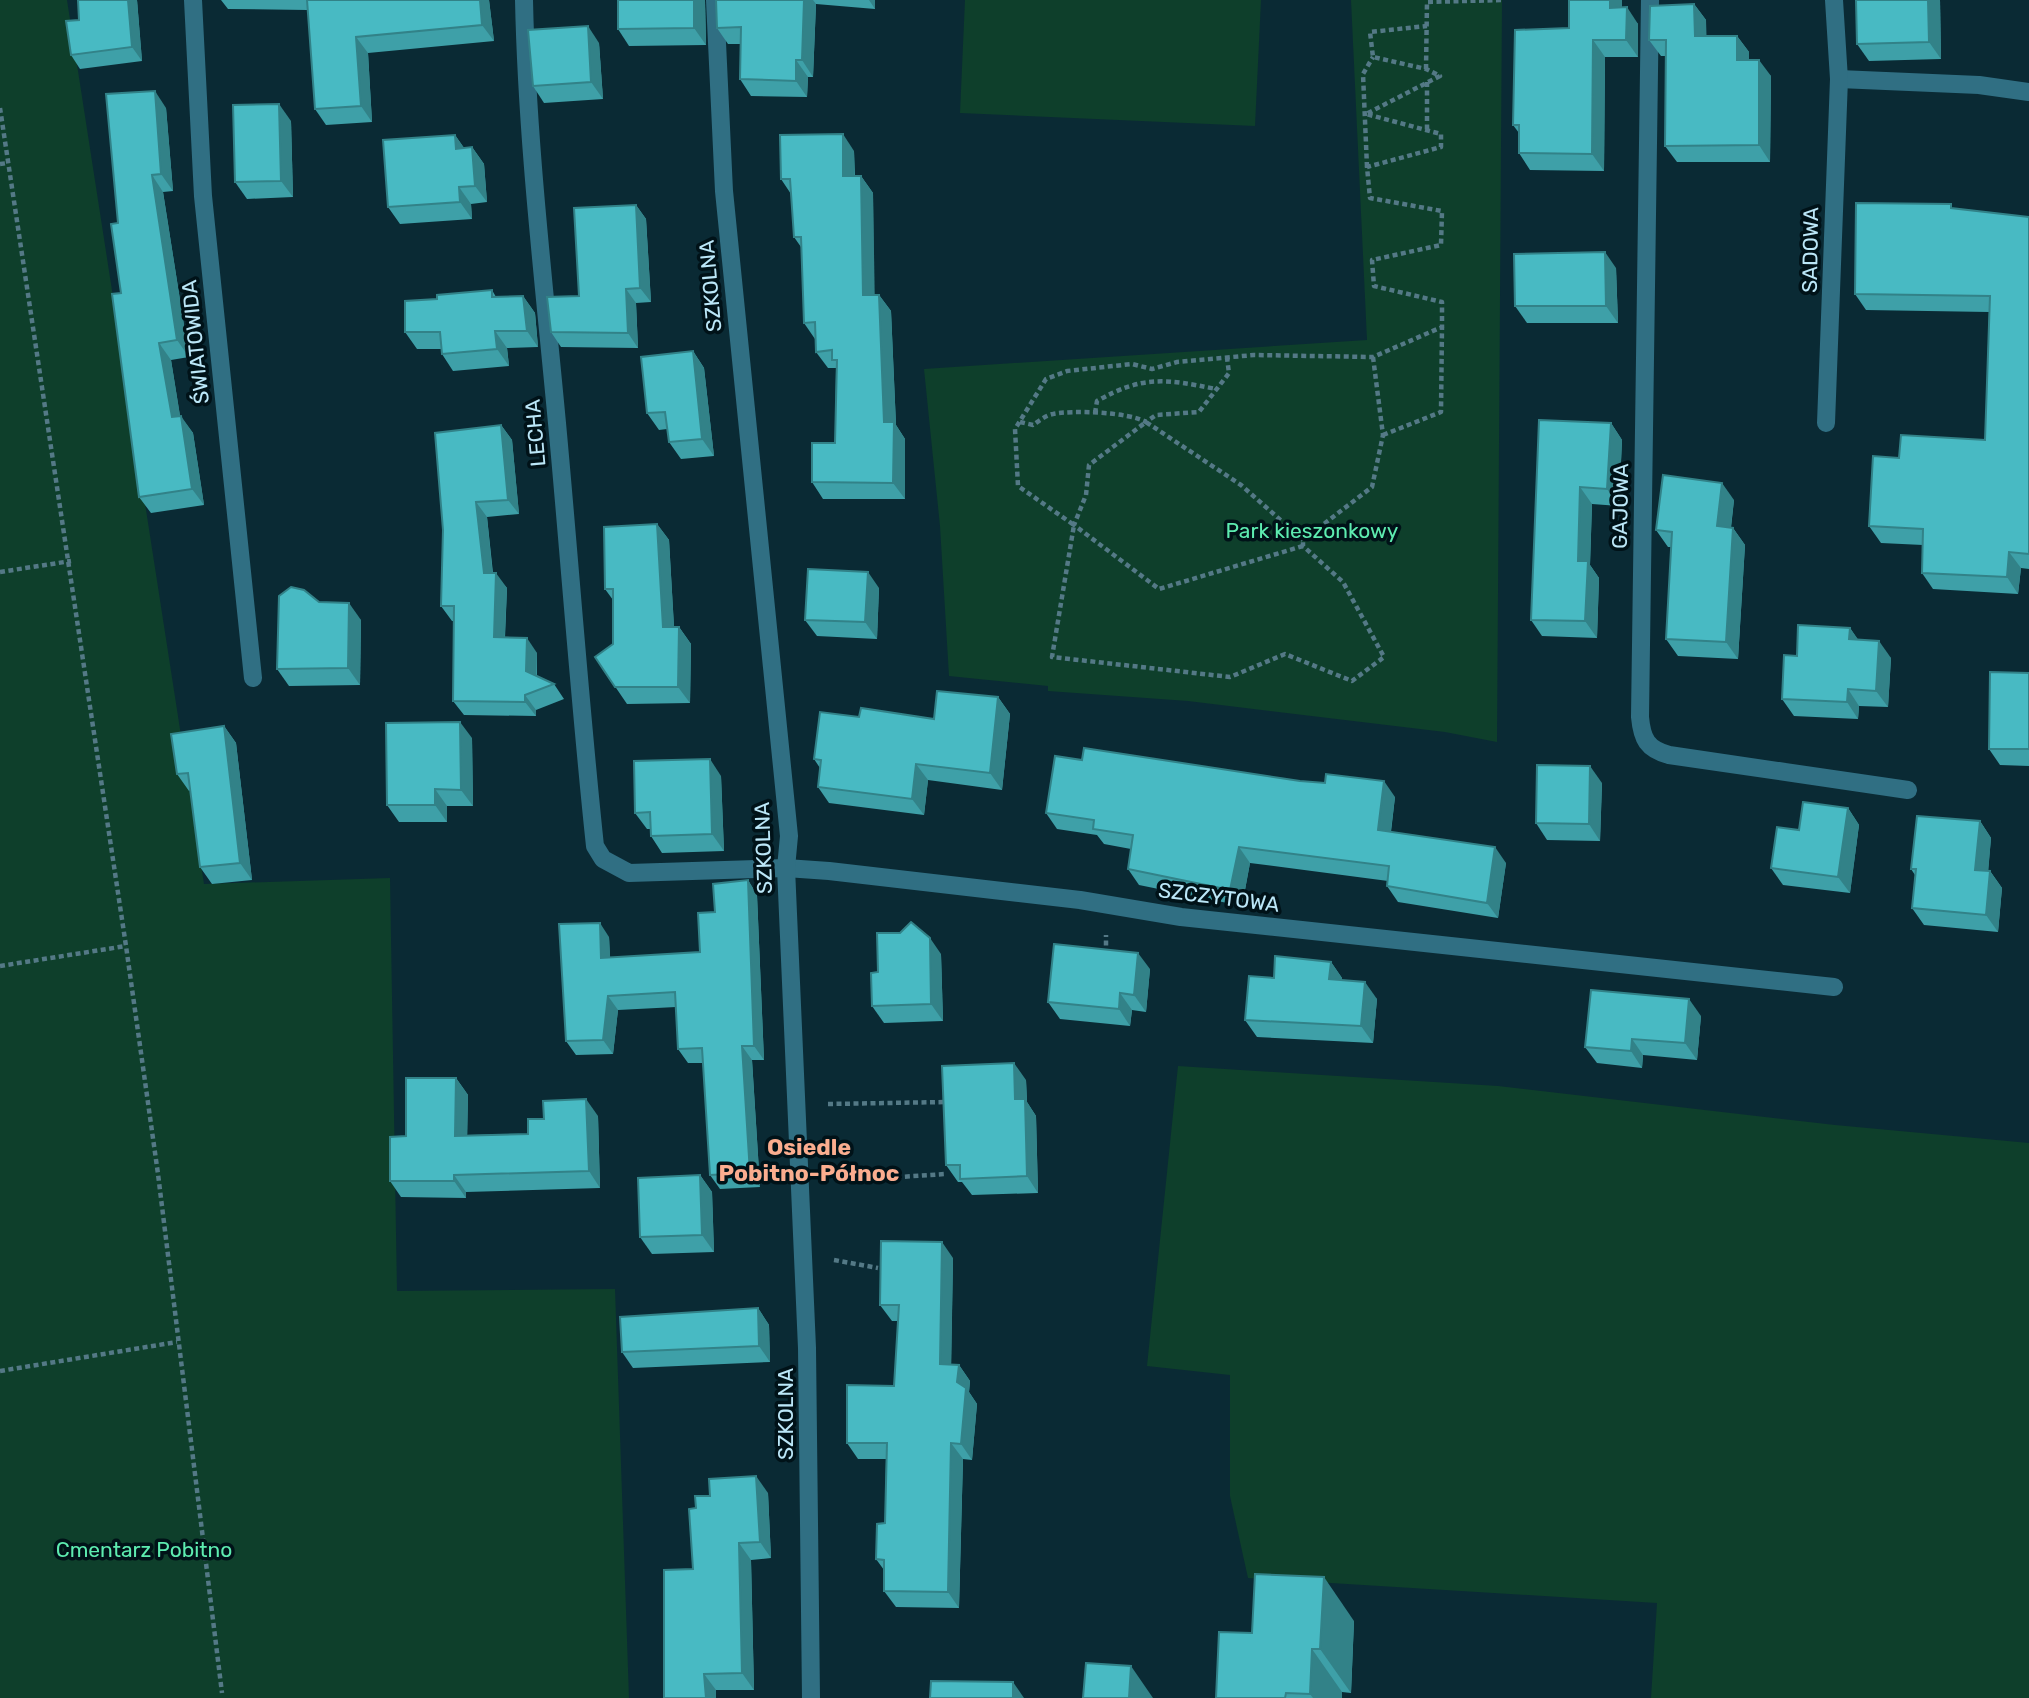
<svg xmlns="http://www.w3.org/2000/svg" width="2029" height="1698" font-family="Rubik,sans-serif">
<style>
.green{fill:#0e3f2b}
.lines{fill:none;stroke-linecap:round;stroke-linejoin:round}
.path{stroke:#547986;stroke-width:4.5;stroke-dasharray:5 3.5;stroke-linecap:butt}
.minor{stroke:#306f83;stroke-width:18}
.wall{fill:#3ea0a8}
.shaded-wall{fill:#328288}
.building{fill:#48bac3;stroke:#328288;stroke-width:2}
.labels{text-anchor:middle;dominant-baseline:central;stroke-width:7;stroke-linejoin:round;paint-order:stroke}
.street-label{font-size:21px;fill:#bbe7f8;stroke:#001218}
.park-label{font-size:21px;fill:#5decb0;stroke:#001218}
.neighbourhood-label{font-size:23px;font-weight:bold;fill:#faad8f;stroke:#001218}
</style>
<rect width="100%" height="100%" fill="#0a2a34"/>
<g class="green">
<path d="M 0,0 L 67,0 L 204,884 L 390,878 L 397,1291 L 615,1289 L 629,1698 L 0,1698 Z"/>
<path d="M 965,0 L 1261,0 L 1255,126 L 960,113 Z"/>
<path d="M 1351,0 L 1502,0 L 1497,742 L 1445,732 L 1188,701 L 1048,691 L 1048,686 L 949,676 L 940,526 L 924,369 L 1367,340 Z"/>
<path d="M 1178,1066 L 1498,1086 L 1835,1125 L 2029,1143 L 2029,1698 L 1651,1698 L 1657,1603 L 1248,1578 L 1230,1496 L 1230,1375 L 1147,1366 Z"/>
</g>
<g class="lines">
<g class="path">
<path d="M 1426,69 L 1427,2 L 1504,0"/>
<path d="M 1427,82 L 1427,130"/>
<path d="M 0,108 L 126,946 L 158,1174 L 222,1693"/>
<path d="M 0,164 L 8,163"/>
<path d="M 1367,167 L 1363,74 L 1373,57"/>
<path d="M 1373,357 L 1383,435 L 1372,487 L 1303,540 L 1303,546 L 1343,582 L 1384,657 L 1352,681 L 1285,654 L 1230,677 L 1052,657 L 1074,525 L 1018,486 L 1015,429 L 1046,379 L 1067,371 L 1132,364 L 1152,369 L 1177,362 L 1254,355 L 1373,357 L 1442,327 L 1442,302 L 1374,286 L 1372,260 L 1441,245 L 1442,211 L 1370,198 L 1367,167 L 1441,147 L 1441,134 L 1366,114 L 1440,76 L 1426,69 L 1373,57 L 1370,32 L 1427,26"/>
<path d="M 1095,413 L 1097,401 C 1143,375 1166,379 1216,389"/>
<path d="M 1020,422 L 1033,425 C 1039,421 1046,415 1053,414 C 1072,410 1129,412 1146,422 L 1156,415 L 1199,412 L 1229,373 L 1227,358"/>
<path d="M 1383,435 L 1441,412 L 1442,327"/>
<path d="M 1303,546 L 1159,589 L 1074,525 L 1086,495 L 1089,465 L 1146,422 L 1241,485 L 1303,540"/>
<path d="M 0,572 L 71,561"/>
<path d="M 1106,954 L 1106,935"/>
<path d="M 0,966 L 126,946"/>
<path d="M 828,1104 L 946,1102"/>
<path d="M 854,1180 L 945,1174"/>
<path d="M 834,1260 L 878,1268"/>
<path d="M 0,1371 L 177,1342"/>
</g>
<g class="minor">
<path d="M 193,0 L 203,196 L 253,678"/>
<path d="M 524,0 C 527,141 544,283 557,423 C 570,564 580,706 595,846 L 603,859 L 629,873 L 786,868 L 829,871 L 1080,900 L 1181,917 L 1834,987"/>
<path d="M 715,0 L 724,191 L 789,836 L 786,868 L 807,1348 L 811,1698"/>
<path d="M 1650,0 L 1640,717 C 1642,739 1647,749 1669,755 L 1908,790"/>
<path d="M 1839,79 L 1979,85 L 2029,92"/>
<path d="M 1826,423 L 1839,79 L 1834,0"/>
</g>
</g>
<g class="wall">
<path d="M 137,0 L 142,61 L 80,69 L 71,55 L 79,20 Z"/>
<path d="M 221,0 L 489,0 L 494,41 L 368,53 L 372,122 L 326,125 L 315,109 L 308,10 L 228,9 Z"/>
<path d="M 618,0 L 705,0 L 706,45 L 629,46 L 618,29 Z"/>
<path d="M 716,0 L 875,0 L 875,9 L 816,4 L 813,77 L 808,77 L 807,97 L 751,96 L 740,79 L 740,44 L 728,44 L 717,28 Z"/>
<path d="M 1622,0 L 1622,8 L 1638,24 L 1638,57 L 1605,57 L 1604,171 L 1530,170 L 1519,153 L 1519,133 L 1513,125 L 1569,28 Z"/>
<path d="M 1940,0 L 1941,59 L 1869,61 L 1857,44 Z"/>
<path d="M 1694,4 L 1706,20 L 1706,36 L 1737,36 L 1749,52 L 1749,60 L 1771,76 L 1770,162 L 1677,162 L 1665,146 L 1666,56 L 1661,56 L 1649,40 Z"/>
<path d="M 599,43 L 603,99 L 544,103 L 533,86 Z"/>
<path d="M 166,108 L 173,191 L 163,192 L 189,357 L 171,360 L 180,416 L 193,433 L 204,505 L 151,513 L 139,497 L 118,223 Z"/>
<path d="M 291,121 L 293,197 L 247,199 L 235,182 Z"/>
<path d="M 455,135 L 464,148 L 472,147 L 484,164 L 487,202 L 471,204 L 472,219 L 400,224 L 388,207 Z"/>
<path d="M 854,151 L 855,176 L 861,176 L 873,193 L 874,295 L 879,295 L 891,311 L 896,425 L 905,439 L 905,499 L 823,499 L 812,482 L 835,443 L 836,368 L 828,368 L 816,352 L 815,339 L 804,323 L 801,247 L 794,237 L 791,194 L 781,179 Z"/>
<path d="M 636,205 L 646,219 L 651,302 L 636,303 L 638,348 L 561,347 L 551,332 L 579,296 Z"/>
<path d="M 1954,208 L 2029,217 L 2029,569 L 2021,568 L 2018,594 L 1933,589 L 1922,573 L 1923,545 L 1881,543 L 1869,526 L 1899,458 L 1985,440 L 1989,312 L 1866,310 L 1855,294 Z"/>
<path d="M 1616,268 L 1618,323 L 1527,323 L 1515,306 Z"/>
<path d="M 492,290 L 496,297 L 523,296 L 535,313 L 538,347 L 507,348 L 509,366 L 453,371 L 442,354 L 441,349 L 417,349 L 405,332 L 437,299 Z"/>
<path d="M 693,351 L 704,368 L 714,456 L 681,459 L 669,442 L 667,429 L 659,430 L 647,413 Z"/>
<path d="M 1539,420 L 1611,423 L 1622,440 L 1619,506 L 1592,504 L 1590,565 L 1599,578 L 1597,638 L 1542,636 L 1531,620 Z"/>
<path d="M 501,425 L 512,440 L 519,514 L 487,517 L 493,573 L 507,588 L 505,638 L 537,653 L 537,676 L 554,684 L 564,699 L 536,710 L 536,716 L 464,715 L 453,701 L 454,621 L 452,621 L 441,606 Z"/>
<path d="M 1734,500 L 1731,528 L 1733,528 L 1745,545 L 1738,659 L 1678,656 L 1666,639 L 1671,547 L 1668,547 L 1656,530 Z"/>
<path d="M 657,524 L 669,540 L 674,627 L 679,627 L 691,644 L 690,703 L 627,704 L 595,657 L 613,644 L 613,600 L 605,589 Z"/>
<path d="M 879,588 L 877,639 L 817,636 L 805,620 Z"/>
<path d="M 319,602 L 361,620 L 360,685 L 289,686 L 277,669 Z"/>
<path d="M 1850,628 L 1858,640 L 1891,658 L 1888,707 L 1859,706 L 1858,719 L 1794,716 L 1782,699 L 1797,656 Z"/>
<path d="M 2029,673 L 2029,766 L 2000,765 L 1989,749 Z"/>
<path d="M 998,697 L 1010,714 L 1002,790 L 928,780 L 924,815 L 829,803 L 818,787 L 820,768 L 814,759 L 859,717 L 934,719 Z"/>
<path d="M 224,726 L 236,743 L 252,880 L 212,884 L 200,867 L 190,790 L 189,791 L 177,774 Z"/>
<path d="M 472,738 L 473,806 L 447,806 L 447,822 L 399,822 L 387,805 Z"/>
<path d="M 1082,760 L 1395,797 L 1391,832 L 1506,863 L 1498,918 L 1398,902 L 1387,886 L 1388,881 L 1250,863 L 1242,906 L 1139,885 L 1128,869 L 1131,849 L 1104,844 L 1097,835 L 1057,829 L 1046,813 Z"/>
<path d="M 721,776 L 724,851 L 662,853 L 651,836 L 650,829 L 647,829 L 635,813 Z"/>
<path d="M 1602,783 L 1600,841 L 1547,840 L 1536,823 Z"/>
<path d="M 1848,808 L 1859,825 L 1850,893 L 1783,885 L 1771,868 L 1799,830 Z"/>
<path d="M 1980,821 L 1991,838 L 1988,871 L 1990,871 L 2002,888 L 1998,932 L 1924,925 L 1912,908 L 1915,875 L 1911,869 Z"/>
<path d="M 748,880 L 757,895 L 764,1060 L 752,1060 L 760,1187 L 720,1189 L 710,1175 L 703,1063 L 688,1063 L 678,1049 L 676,1007 L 618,1010 L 613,1054 L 576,1055 L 566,1041 L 609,937 L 610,958 L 700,952 L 715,912 Z"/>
<path d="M 941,954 L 943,1021 L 884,1023 L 872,1006 L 878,972 Z"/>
<path d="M 1331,962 L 1342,978 L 1342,980 L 1377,999 L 1373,1043 L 1257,1037 L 1245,1020 L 1274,978 Z"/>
<path d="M 1150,969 L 1146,1012 L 1132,1010 L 1130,1026 L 1060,1019 L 1048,1002 Z"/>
<path d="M 1701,1016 L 1697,1060 L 1643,1055 L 1642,1068 L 1597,1063 L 1585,1047 Z"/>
<path d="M 456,1078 L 468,1095 L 467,1135 L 528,1134 L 598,1116 L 600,1188 L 466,1192 L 466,1198 L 401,1197 L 390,1181 L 406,1136 Z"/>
<path d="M 1026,1080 L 1027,1102 L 1036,1116 L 1038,1193 L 972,1195 L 962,1182 L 958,1182 L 946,1165 Z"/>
<path d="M 700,1175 L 712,1192 L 714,1252 L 652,1254 L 640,1237 Z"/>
<path d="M 953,1258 L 951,1364 L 959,1365 L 970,1381 L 969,1392 L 977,1404 L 972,1460 L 963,1459 L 959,1608 L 896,1607 L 884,1591 L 884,1570 L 876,1559 L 885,1523 L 886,1459 L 858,1459 L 847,1443 L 894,1386 L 898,1321 L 892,1321 L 880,1305 Z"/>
<path d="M 758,1308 L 769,1325 L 770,1362 L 633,1368 L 622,1352 Z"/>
<path d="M 768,1493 L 771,1558 L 751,1560 L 754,1690 L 716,1690 L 664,1698 L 693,1569 L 696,1508 Z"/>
<path d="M 1354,1621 L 1351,1693 L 1342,1692 L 1342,1698 L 1216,1698 L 1252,1633 Z"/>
</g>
<g class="shaded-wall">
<path d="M 128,0 L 137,0 L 142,61 L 132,47 Z"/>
<path d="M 480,0 L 489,0 L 494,41 L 482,25 Z"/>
<path d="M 694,0 L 705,0 L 706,45 L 694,28 Z"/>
<path d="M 804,0 L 813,0 L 816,4 L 813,77 L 802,60 Z"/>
<path d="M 869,0 L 875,0 L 875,9 Z"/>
<path d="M 1610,0 L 1622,0 L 1622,25 L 1610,8 Z"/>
<path d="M 1928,0 L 1940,0 L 1941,59 L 1929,42 Z"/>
<path d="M 1694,4 L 1706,20 L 1707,52 L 1695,36 Z"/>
<path d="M 1627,7 L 1638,24 L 1638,57 L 1626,40 Z"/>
<path d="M 588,26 L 599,43 L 603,99 L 591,82 Z"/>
<path d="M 1737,36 L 1749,52 L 1749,76 L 1737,60 Z"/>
<path d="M 356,37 L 368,53 L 372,122 L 361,106 Z"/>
<path d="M 1593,40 L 1605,57 L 1604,171 L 1592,154 Z"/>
<path d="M 796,60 L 808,77 L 807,97 L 796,81 Z"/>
<path d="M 1759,60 L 1771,76 L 1770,162 L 1759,145 Z"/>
<path d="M 155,91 L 166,108 L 173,191 L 161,174 Z"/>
<path d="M 279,104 L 291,121 L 293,197 L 281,181 Z"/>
<path d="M 843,134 L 854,151 L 855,193 L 843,176 Z"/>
<path d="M 455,135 L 467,152 L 456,149 Z"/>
<path d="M 472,147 L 484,164 L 487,202 L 475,186 Z"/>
<path d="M 152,175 L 163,192 L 189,357 L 177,340 Z"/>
<path d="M 861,176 L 873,193 L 875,312 L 863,295 Z"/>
<path d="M 459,187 L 471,204 L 472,219 L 460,202 Z"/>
<path d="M 636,205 L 646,219 L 651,302 L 640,288 Z"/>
<path d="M 1605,252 L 1616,268 L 1618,323 L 1606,306 Z"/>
<path d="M 626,289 L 636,303 L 638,348 L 628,333 Z"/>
<path d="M 879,295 L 891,311 L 896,425 L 905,439 L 905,499 L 893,483 L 884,422 Z"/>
<path d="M 523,296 L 535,313 L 538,347 L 527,331 Z"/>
<path d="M 495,331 L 507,348 L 509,366 L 497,349 Z"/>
<path d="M 159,343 L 171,360 L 183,434 L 172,417 Z"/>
<path d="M 693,351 L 704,368 L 714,456 L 702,439 Z"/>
<path d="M 181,416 L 193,433 L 204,505 L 192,489 Z"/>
<path d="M 1611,423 L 1622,440 L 1619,506 L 1607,489 Z"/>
<path d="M 501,425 L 512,440 L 519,514 L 508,500 Z"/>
<path d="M 1722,483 L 1734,500 L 1729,543 L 1717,526 Z"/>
<path d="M 1580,487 L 1592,504 L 1590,565 L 1599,578 L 1597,638 L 1585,621 L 1578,561 Z"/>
<path d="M 476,502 L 487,517 L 494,587 L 484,573 Z"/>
<path d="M 657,524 L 669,540 L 675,644 L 663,627 Z"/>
<path d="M 1733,528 L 1745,545 L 1738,659 L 1726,642 Z"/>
<path d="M 2009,552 L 2021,568 L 2018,594 L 2007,577 Z"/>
<path d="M 868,572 L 879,588 L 877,639 L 865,622 Z"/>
<path d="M 496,573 L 507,588 L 504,652 L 494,637 Z"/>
<path d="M 349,603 L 361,620 L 360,685 L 348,668 Z"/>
<path d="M 679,627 L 691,644 L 690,703 L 678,687 Z"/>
<path d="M 1850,628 L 1862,645 L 1849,639 Z"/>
<path d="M 527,638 L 537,653 L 536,686 L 526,671 Z"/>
<path d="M 1879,641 L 1891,658 L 1888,707 L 1876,691 Z"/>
<path d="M 1848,689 L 1859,706 L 1858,719 L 1847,702 Z"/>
<path d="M 525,695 L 536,710 L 536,716 L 525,702 Z"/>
<path d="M 998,697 L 1010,714 L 1002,790 L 990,773 Z"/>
<path d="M 460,722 L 472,738 L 473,806 L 461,790 Z"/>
<path d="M 224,726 L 236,743 L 252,880 L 240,863 Z"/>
<path d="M 710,759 L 721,776 L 724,851 L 712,834 Z"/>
<path d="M 916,764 L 928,780 L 924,815 L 912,799 Z"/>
<path d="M 1590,766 L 1602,783 L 1600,841 L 1589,824 Z"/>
<path d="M 1384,781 L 1395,797 L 1389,846 L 1378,830 Z"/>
<path d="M 435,789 L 447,806 L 447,822 L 435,805 Z"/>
<path d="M 1848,808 L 1859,825 L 1850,893 L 1838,877 Z"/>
<path d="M 1980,821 L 1991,838 L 1987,886 L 1975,870 Z"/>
<path d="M 1239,847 L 1250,863 L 1242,906 L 1230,890 Z"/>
<path d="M 1495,847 L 1506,863 L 1498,918 L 1487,903 Z"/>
<path d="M 1990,871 L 2002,888 L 1998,932 L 1986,915 Z"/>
<path d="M 748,880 L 757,895 L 764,1060 L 754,1046 Z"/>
<path d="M 600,923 L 609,937 L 611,972 L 601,958 Z"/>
<path d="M 930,938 L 941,954 L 943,1021 L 931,1004 Z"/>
<path d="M 1138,953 L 1150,969 L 1146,1012 L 1134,995 Z"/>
<path d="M 1331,962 L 1342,978 L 1341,996 L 1329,979 Z"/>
<path d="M 1365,982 L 1377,999 L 1373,1043 L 1361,1026 Z"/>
<path d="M 1120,993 L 1132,1010 L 1130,1026 L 1119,1009 Z"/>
<path d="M 608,996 L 618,1010 L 613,1054 L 603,1040 Z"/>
<path d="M 1689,999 L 1701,1016 L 1697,1060 L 1685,1043 Z"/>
<path d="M 1632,1039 L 1643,1055 L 1642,1068 L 1631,1051 Z"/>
<path d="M 742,1046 L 752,1060 L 760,1187 L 750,1173 Z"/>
<path d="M 1014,1063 L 1026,1080 L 1027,1102 L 1036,1116 L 1038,1193 L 1027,1176 L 1015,1099 Z"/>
<path d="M 456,1078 L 468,1095 L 467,1153 L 455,1136 Z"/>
<path d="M 586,1099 L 598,1116 L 600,1188 L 589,1171 Z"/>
<path d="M 454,1175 L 466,1192 L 466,1198 L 454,1181 Z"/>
<path d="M 700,1175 L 712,1192 L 714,1252 L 702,1235 Z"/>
<path d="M 942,1242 L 953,1258 L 951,1380 L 940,1364 Z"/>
<path d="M 758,1308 L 769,1325 L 770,1362 L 759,1346 Z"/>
<path d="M 959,1365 L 970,1381 L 969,1392 L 977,1404 L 972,1460 L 961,1444 L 957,1382 Z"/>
<path d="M 951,1443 L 963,1459 L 959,1608 L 948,1592 Z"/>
<path d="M 756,1476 L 768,1493 L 771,1558 L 760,1542 Z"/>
<path d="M 739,1543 L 751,1560 L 754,1690 L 742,1673 Z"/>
<path d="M 1324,1577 L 1354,1621 L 1351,1693 L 1320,1649 Z"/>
<path d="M 1312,1649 L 1342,1692 L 1342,1698 L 1313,1698 L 1310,1694 Z"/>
<path d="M 1131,1666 L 1153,1698 L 1129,1698 Z"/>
<path d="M 704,1674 L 716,1690 L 716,1698 L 706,1698 Z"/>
<path d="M 1013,1682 L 1024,1698 L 1013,1698 Z"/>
</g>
<g class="building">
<path d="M 78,0 L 128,0 L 132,47 L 71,55 L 66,21 L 79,20 Z"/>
<path d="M 307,0 L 480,0 L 482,25 L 356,37 L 361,106 L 315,109 Z"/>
<path d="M 618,0 L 694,0 L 694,28 L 618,29 Z"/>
<path d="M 716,0 L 804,0 L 802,60 L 796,60 L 796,81 L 740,79 L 741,27 L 717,28 Z"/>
<path d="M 1569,0 L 1610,0 L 1610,8 L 1627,7 L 1626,40 L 1593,40 L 1592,154 L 1519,153 L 1519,125 L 1513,125 L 1515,30 L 1569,28 Z"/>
<path d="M 1856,0 L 1928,0 L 1929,42 L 1857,44 Z"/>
<path d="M 1694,4 L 1695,36 L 1737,36 L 1737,60 L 1759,60 L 1759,145 L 1665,146 L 1666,40 L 1649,40 L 1650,6 Z"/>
<path d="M 588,26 L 591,82 L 533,86 L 528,30 Z"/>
<path d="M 155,91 L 161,174 L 152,175 L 177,340 L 159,343 L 172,417 L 181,416 L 192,489 L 139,497 L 112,294 L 121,293 L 111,224 L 118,223 L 106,94 Z"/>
<path d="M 279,104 L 281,181 L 235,182 L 233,105 Z"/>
<path d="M 843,134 L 843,176 L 861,176 L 863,295 L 879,295 L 884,422 L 894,422 L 893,483 L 812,482 L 812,443 L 835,443 L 837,360 L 832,360 L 832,350 L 816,352 L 815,322 L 804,323 L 801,237 L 794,237 L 790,179 L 781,179 L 780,135 Z"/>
<path d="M 455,135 L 456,149 L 472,147 L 475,186 L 459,187 L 460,202 L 388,207 L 383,140 Z"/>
<path d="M 1856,203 L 1951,204 L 1951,208 L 2029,217 L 2029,554 L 2009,552 L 2007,577 L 1922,573 L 1923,529 L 1869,526 L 1873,456 L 1899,458 L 1901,435 L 1985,440 L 1990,296 L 1855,294 Z"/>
<path d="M 636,205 L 640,288 L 626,289 L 628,333 L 551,332 L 547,297 L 579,296 L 574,208 Z"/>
<path d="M 1605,252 L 1606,306 L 1515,306 L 1514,254 Z"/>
<path d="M 492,290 L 492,297 L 523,296 L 527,331 L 495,331 L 497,349 L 442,354 L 440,332 L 405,332 L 405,301 L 437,299 L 437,295 Z"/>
<path d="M 693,351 L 702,439 L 669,442 L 665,412 L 647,413 L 641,357 Z"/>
<path d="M 1539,420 L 1611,423 L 1607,489 L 1580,487 L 1578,561 L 1588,561 L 1585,621 L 1531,620 Z"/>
<path d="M 501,425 L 508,500 L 476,502 L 484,573 L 496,573 L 494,637 L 527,638 L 526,671 L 554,684 L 525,695 L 525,702 L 453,701 L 454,606 L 441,606 L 443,530 L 435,433 Z"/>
<path d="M 1663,475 L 1722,483 L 1717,526 L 1733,528 L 1726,642 L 1666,639 L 1672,532 L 1656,530 Z"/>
<path d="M 657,524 L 663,627 L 679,627 L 678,687 L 615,687 L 595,657 L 613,644 L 613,589 L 605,589 L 604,527 Z"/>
<path d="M 808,569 L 868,572 L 865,622 L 805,620 Z"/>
<path d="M 291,587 L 304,590 L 319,602 L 349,603 L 348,668 L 277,669 L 279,596 Z"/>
<path d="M 1798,625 L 1850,628 L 1849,639 L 1879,641 L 1876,691 L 1848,689 L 1847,702 L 1782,699 L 1784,655 L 1797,656 Z"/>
<path d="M 1990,672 L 2029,673 L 2029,749 L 1989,749 Z"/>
<path d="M 937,691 L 998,697 L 990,773 L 916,764 L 912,799 L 818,787 L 821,760 L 814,759 L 820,712 L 859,717 L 861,708 L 934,719 Z"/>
<path d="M 460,722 L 461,790 L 435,789 L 435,805 L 387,805 L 386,723 Z"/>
<path d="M 224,726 L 240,863 L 200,867 L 188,773 L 177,774 L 171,734 Z"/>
<path d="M 1084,748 L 1300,781 L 1325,783 L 1326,774 L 1384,781 L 1378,830 L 1495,847 L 1487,903 L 1387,886 L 1389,866 L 1239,847 L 1230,890 L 1128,869 L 1133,835 L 1093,829 L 1094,820 L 1046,813 L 1055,756 L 1082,760 Z"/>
<path d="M 710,759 L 712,834 L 651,836 L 650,812 L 635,813 L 634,761 Z"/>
<path d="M 1537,765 L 1590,766 L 1589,824 L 1536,823 Z"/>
<path d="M 1803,802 L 1848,808 L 1838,877 L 1771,868 L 1777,827 L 1799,830 Z"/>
<path d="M 1917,816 L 1980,821 L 1975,870 L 1990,871 L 1986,915 L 1912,908 L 1916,869 L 1911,869 Z"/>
<path d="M 748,880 L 754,1046 L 742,1046 L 750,1173 L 710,1175 L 702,1048 L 678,1049 L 675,992 L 608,996 L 603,1040 L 566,1041 L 559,924 L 600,923 L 601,958 L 700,952 L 698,913 L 715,912 L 713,884 Z"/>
<path d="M 911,922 L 930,938 L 931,1004 L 872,1006 L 871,973 L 878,972 L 877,933 L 900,933 Z"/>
<path d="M 1054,944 L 1138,953 L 1134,995 L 1120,993 L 1119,1009 L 1048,1002 Z"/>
<path d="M 1275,956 L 1331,962 L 1329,979 L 1365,982 L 1361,1026 L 1245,1020 L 1249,976 L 1274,978 Z"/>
<path d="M 1591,990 L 1689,999 L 1685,1043 L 1632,1039 L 1631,1051 L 1585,1047 Z"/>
<path d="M 1014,1063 L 1015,1099 L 1025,1099 L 1027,1176 L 960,1179 L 960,1165 L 946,1165 L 942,1066 Z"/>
<path d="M 406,1078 L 456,1078 L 455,1136 L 528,1134 L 528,1119 L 544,1119 L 543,1101 L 586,1099 L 589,1171 L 454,1175 L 454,1181 L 390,1181 L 390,1137 L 406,1136 Z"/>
<path d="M 700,1175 L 702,1235 L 640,1237 L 638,1178 Z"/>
<path d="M 881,1241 L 942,1242 L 940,1364 L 959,1365 L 957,1382 L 966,1388 L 961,1444 L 951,1443 L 948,1592 L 884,1591 L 884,1560 L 876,1559 L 877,1524 L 885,1523 L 887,1443 L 847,1443 L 847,1385 L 894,1386 L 899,1305 L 880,1305 Z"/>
<path d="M 758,1308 L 759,1346 L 622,1352 L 620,1317 Z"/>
<path d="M 756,1476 L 760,1542 L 739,1543 L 742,1673 L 704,1674 L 706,1698 L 664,1698 L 664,1570 L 693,1569 L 689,1509 L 696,1508 L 695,1496 L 710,1496 L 709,1479 Z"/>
<path d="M 1255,1574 L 1324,1577 L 1320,1649 L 1312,1649 L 1310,1694 L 1286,1693 L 1285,1698 L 1216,1698 L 1219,1632 L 1252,1633 Z"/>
<path d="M 1086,1663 L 1131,1666 L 1129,1698 L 1083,1698 Z"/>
<path d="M 931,1681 L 1013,1682 L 1013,1698 L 930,1698 Z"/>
</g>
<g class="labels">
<g class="street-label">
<text transform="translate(1810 250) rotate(-89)">SADOWA</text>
<text transform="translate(710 286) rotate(-95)">SZKOLNA</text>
<text transform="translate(195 342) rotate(-96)">ŚWIATOWIDA</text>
<text transform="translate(535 433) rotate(-95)">LECHA</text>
<text transform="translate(1620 506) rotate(-89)">GAJOWA</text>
<text transform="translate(763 848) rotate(-92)">SZKOLNA</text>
<text transform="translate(1219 897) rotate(7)">SZCZYTOWA</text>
<text transform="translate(785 1414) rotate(-90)">SZKOLNA</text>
</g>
<g class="park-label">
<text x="1312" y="530">Park kieszonkowy</text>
<text x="144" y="1549">Cmentarz Pobitno</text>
</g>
<g class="neighbourhood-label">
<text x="809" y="1147">Osiedle<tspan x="809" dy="26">Pobitno-Północ</tspan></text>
</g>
</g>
</svg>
